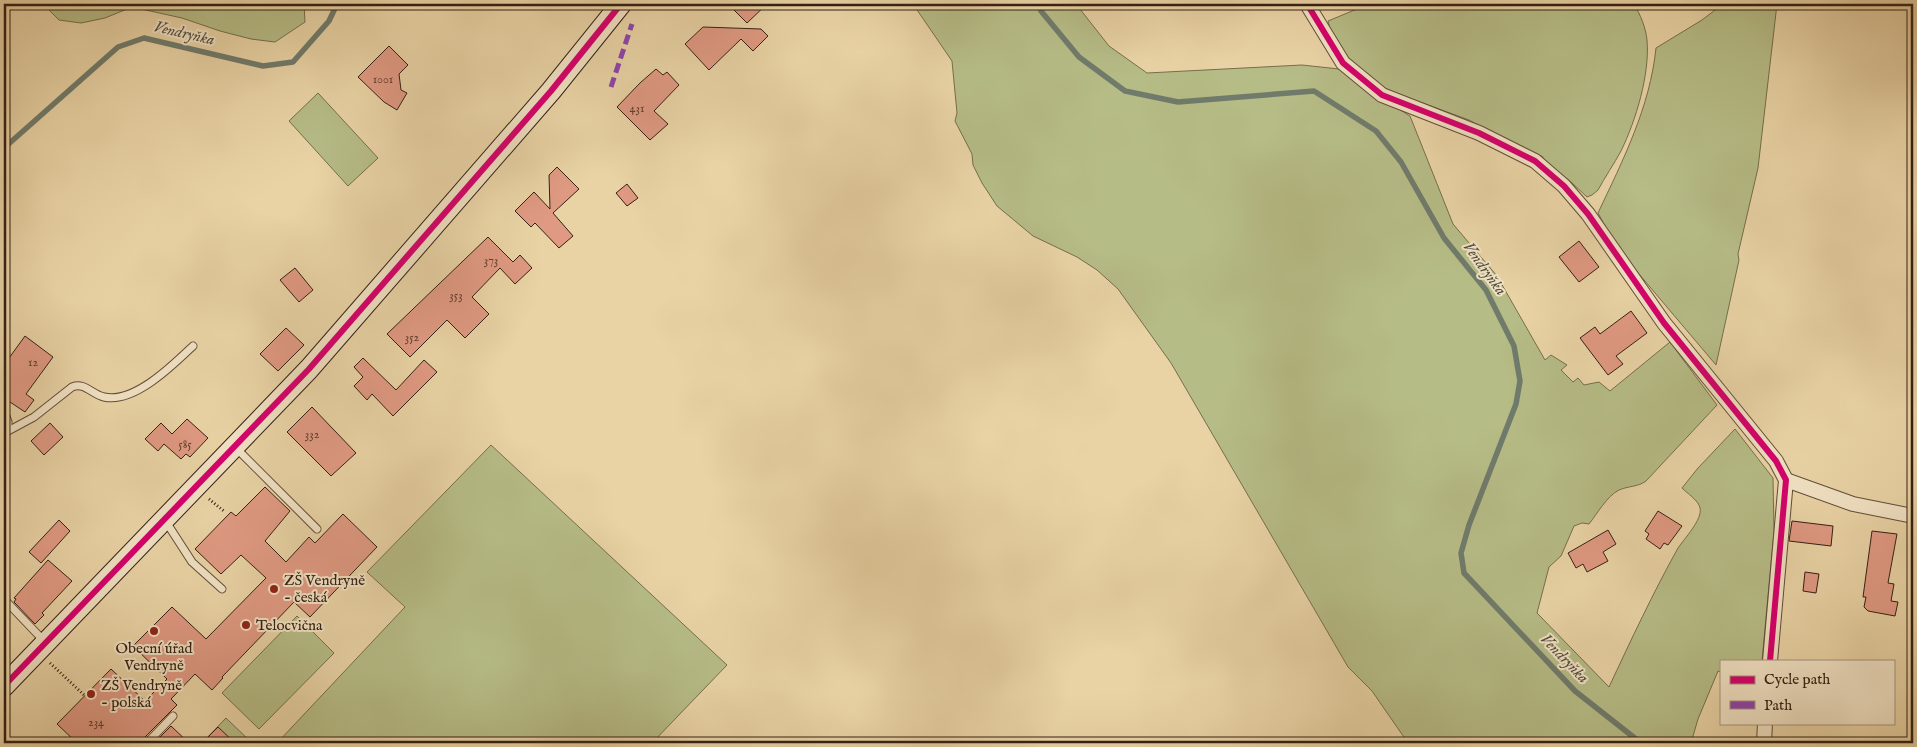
<svg xmlns="http://www.w3.org/2000/svg" width="1917" height="747" font-family="'IM FELL English',serif">
<style>
.green{fill:#b6bc86;stroke:#766e4c}
.lines{fill:none;stroke-linecap:round;stroke-linejoin:round}
.stream{stroke:#707b6c;stroke-width:5.5}
.building{fill:#e09a83;stroke:#352013}
.lane-casing{stroke:#624d38;stroke-width:9}
.street-casing{stroke:#624d38;stroke-width:16}
.secondary-casing{stroke:#352013;stroke-width:22}
.path{stroke:#352013;stroke-width:3;stroke-dasharray:1 2.5;stroke-linecap:butt}
.lane{stroke:#f1e2c4;stroke-width:7}
.street{stroke:#f1e2c4;stroke-width:14}
.secondary{stroke:#f1e2c4;stroke-width:20}
.quiet{stroke:#8e44ad;stroke-width:5;stroke-dasharray:10 5;stroke-linecap:butt}
.cycleway-casing{stroke:#f1e2c4;stroke-width:9}
.cycleway{stroke:#d6006c;stroke-width:6}
.poi-dot{fill:#8f2418;stroke:#f1e2c4;stroke-width:2}
.labels{text-anchor:middle;dominant-baseline:central;stroke-width:4;stroke-linejoin:round;paint-order:stroke}
.number-label{font-size:12px;fill:#603e2f}
.poi-label{font-size:15px;fill:#352013;stroke:#f1e2c4;text-anchor:start}
.water-label{font-size:16px;font-style:italic;fill:#524e3f;stroke:#f1e2c4}
</style>
<rect width="100%" height="100%" fill="#e9d3a5"/>
<filter id="stains"><feTurbulence type="fractalNoise" baseFrequency=".004" numOctaves="4"/><feColorMatrix values="0 0 0 0 .2 0 0 0 0 .09 0 0 0 0 .02 0 0 0 .5 -.17"/></filter>
<radialGradient id="worn" r=".72"><stop offset=".6" stop-color="#630" stop-opacity="0"/><stop offset="1" stop-color="#630" stop-opacity=".3"/></radialGradient>
<g class="green">
<path d="M 43,4 L 304,4 L 305,22 L 275,42 L 251,39 L 220,31 L 182,18 L 132,7 L 105,18 L 81,23 L 59,20 Z"/>
<path d="M 913,4 L 1076,4 L 1109,46 L 1147,73 L 1302,65 L 1339,69 L 1368,90 L 1410,116 L 1453,224 L 1497,276 L 1545,360 L 1551,355 L 1567,365 L 1561,370 L 1573,382 L 1578,378 L 1584,385 L 1599,382 L 1610,391 L 1670,342 L 1717,405 L 1646,481 C 1638,487 1628,486 1619,490 C 1607,496 1597,514 1589,524 L 1582,523 L 1574,526 L 1561,556 L 1549,567 L 1537,613 L 1609,687 C 1631,640 1653,593 1678,548 C 1684,539 1703,519 1700,508 C 1699,501 1687,493 1682,488 L 1698,468 L 1735,429 L 1773,478 L 1774,531 L 1762,661 L 1721,661 L 1721,672 L 1718,671 L 1698,719 L 1691,743 L 1408,743 L 1372,691 L 1348,667 L 1171,363 L 1118,289 L 1097,270 L 1077,257 L 1033,236 L 997,206 L 982,183 L 973,165 L 972,154 L 955,121 L 957,113 L 952,61 Z"/>
<path d="M 1369,4 L 1634,4 C 1640,14 1646,28 1647,40 C 1650,74 1636,120 1621,151 C 1614,164 1605,177 1598,190 L 1592,195 L 1587,197 L 1571,182 L 1547,163 L 1542,156 L 1536,156 L 1469,120 L 1390,91 C 1364,76 1335,52 1328,21 Z"/>
<path d="M 1723,4 L 1777,4 L 1758,168 L 1738,254 L 1739,260 L 1716,365 L 1617,248 L 1598,213 C 1623,160 1650,107 1656,48 L 1702,20 Z"/>
<path d="M 318,93 L 378,158 L 348,186 L 289,121 Z"/>
<path d="M 491,445 L 727,665 L 652,743 L 277,743 L 405,607 L 367,572 Z"/>
<path d="M 297,616 L 334,653 L 259,729 L 222,693 Z"/>
<path d="M 226,718 L 252,743 L 202,743 Z"/>
</g>
<g class="lines">
<g class="stream">
<path d="M 1038,4 L 1041,11 L 1079,57 L 1125,91 L 1178,102 L 1314,91 L 1376,131 L 1401,162 L 1444,238 L 1486,290 L 1514,346 L 1520,381 L 1516,404 L 1469,525 L 1461,553 L 1464,573 L 1575,691 L 1641,743"/>
<path d="M 4,148 L 118,47 L 144,38 L 263,66 L 293,62 L 329,21 L 337,4"/>
</g>
</g>
<g class="building">
<path d="M 728,4 L 767,4 L 747,23 Z"/>
<path d="M 703,27 L 761,29 L 768,36 L 753,51 L 741,39 L 709,70 L 685,44 Z"/>
<path d="M 389,46 L 408,65 L 399,74 L 401,90 L 407,93 L 397,110 L 384,102 L 358,77 Z"/>
<path d="M 656,69 L 663,75 L 667,72 L 679,85 L 654,111 L 668,124 L 650,140 L 617,107 L 640,83 Z"/>
<path d="M 557,167 L 579,189 L 553,213 L 573,236 L 559,248 L 535,223 L 531,227 L 515,211 L 534,192 L 550,209 L 549,175 Z"/>
<path d="M 627,184 L 638,198 L 627,206 L 616,193 Z"/>
<path d="M 488,237 L 513,262 L 520,255 L 532,268 L 515,284 L 500,268 L 472,297 L 489,314 L 465,338 L 447,320 L 410,357 L 387,334 Z"/>
<path d="M 1579,241 L 1599,267 L 1579,282 L 1559,257 Z"/>
<path d="M 295,268 L 313,290 L 299,302 L 280,280 Z"/>
<path d="M 1631,311 L 1647,333 L 1616,356 L 1623,364 L 1608,375 L 1580,338 L 1595,327 L 1600,334 Z"/>
<path d="M 286,328 L 304,345 L 278,371 L 260,354 Z"/>
<path d="M 25,336 L 53,357 L 26,394 L 34,400 L 25,412 L 4,398 L 4,365 Z"/>
<path d="M 363,358 L 396,390 L 424,360 L 437,372 L 393,416 L 372,394 L 367,400 L 354,386 L 363,377 L 354,367 Z"/>
<path d="M 312,407 L 356,453 L 331,476 L 287,432 Z"/>
<path d="M 187,419 L 208,438 L 190,457 L 186,454 L 181,459 L 164,444 L 158,451 L 145,439 L 161,423 L 172,434 Z"/>
<path d="M 50,423 L 63,437 L 44,455 L 31,441 Z"/>
<path d="M 265,487 L 290,511 L 265,541 L 286,562 L 309,537 L 315,543 L 343,514 L 377,547 L 310,617 L 294,602 L 222,677 L 223,678 L 212,690 L 195,674 L 171,699 L 177,705 L 143,739 L 142,743 L 77,743 L 57,724 L 111,669 L 145,701 L 167,679 L 133,646 L 172,607 L 206,639 L 266,578 L 241,555 L 221,574 L 195,549 L 231,512 L 236,516 Z"/>
<path d="M 1658,511 L 1682,526 L 1668,545 L 1664,543 L 1660,549 L 1646,539 L 1649,534 L 1645,531 Z"/>
<path d="M 59,520 L 70,531 L 41,563 L 29,552 Z"/>
<path d="M 1792,521 L 1833,526 L 1831,546 L 1789,541 Z"/>
<path d="M 1608,530 L 1616,544 L 1603,552 L 1608,561 L 1587,572 L 1583,564 L 1576,568 L 1568,553 Z"/>
<path d="M 1872,531 L 1897,534 L 1888,583 L 1894,584 L 1891,601 L 1898,602 L 1895,616 L 1868,611 L 1864,607 L 1866,597 L 1863,597 Z"/>
<path d="M 48,560 L 72,581 L 42,613 L 44,615 L 35,624 L 14,602 L 16,599 L 14,598 Z"/>
<path d="M 1805,572 L 1819,574 L 1816,593 L 1803,591 Z"/>
<path d="M 171,726 L 189,743 L 154,743 Z"/>
<path d="M 218,727 L 235,743 L 202,743 Z"/>
</g>
<g class="lines">
<g class="lane-casing">
<g id="lane">
<path d="M 4,410 L 8,422 L 8,431 L 5,433"/>
<path d="M 8,431 L 34,417 L 72,387 C 85,382 91,394 104,397 C 134,404 173,365 193,346"/>
<path d="M 235,447 L 317,529"/>
<path d="M 163,522 L 170,528 L 192,562 L 222,589"/>
<path d="M 4,599 L 45,642"/>
<path d="M 147,743 L 173,716"/>
</g>
</g>
<g class="street-casing">
<g id="street">
<path d="M 1307,4 L 1343,63 L 1382,95 L 1479,133 L 1535,161 L 1564,186 L 1588,214 L 1664,323 L 1776,461 L 1786,480 L 1770,661"/>
<path d="M 1786,480 L 1853,504 L 1913,516"/>
<path d="M 1764,743 L 1765,723"/>
</g>
</g>
<g class="secondary-casing">
<path id="secondary" d="M 4,686 L 309,369 L 551,91 L 621,4"/>
</g>
<g class="path">
<path d="M 209,499 L 225,512"/>
<path d="M 50,663 L 84,695"/>
</g>
<use href="#lane" class="lane"/>
<use href="#street" class="street"/>
<use href="#secondary" class="secondary"/>
<path class="quiet" d="M 611,87 L 632,24"/>
<g class="cycleway-casing">
<g id="cycleway">
<path d="M 1307,4 L 1343,63 L 1382,95 L 1479,133 L 1535,161 L 1564,186 L 1588,214 L 1664,323 L 1776,461 L 1786,480 L 1770,661"/>
<path d="M 4,686 L 309,369 L 551,91 L 621,4"/>
</g>
</g>
<use href="#cycleway" class="cycleway"/>
</g>
<g class="poi-dot">
<circle cx="274" cy="589" r="5"/>
<circle cx="246" cy="625" r="5"/>
<circle cx="154" cy="631" r="5"/>
<circle cx="91" cy="694" r="5"/>
</g>
<g class="labels">
<g class="number-label">
<text x="383" y="79">1001</text>
<text x="637" y="108">431</text>
<text x="491" y="260">373</text>
<text x="456" y="295">353</text>
<text x="412" y="337">352</text>
<text x="33" y="362">12</text>
<text x="312" y="434">332</text>
<text x="185" y="444">585</text>
<text x="96" y="722">234</text>
</g>
<g class="poi-label">
<text x="284" y="580">ZŠ Vendryně<tspan x="284" dy="17">- česká</tspan></text>
<text x="256" y="625">Telocvična</text>
<text x="154" y="648" text-anchor="middle">Obecní úřad<tspan x="154" dy="17">Vendryně</tspan></text>
<text x="101" y="685">ZŠ Vendryně<tspan x="101" dy="17">- polská</tspan></text>
</g>
<g class="water-label">
<text transform="translate(184 34) rotate(13)">Vendryňka</text>
<text transform="translate(1484 269) rotate(54)">Vendryňka</text>
<text transform="translate(1564 659) rotate(46)">Vendryňka</text>
</g>
</g>
<rect width="1917" height="747" fill="none" stroke="#e9d3a5" stroke-width="20"/>
<rect x="5" y="5" width="1907" height="737" fill="none" stroke="#352013" stroke-width="2.5"/>
<rect x="10" y="10" width="1897" height="727" fill="none" stroke="#352013"/>
<rect x="1720" y="660" width="175" height="65" fill="#f1e2c4" stroke="#a6947d"/>
<rect x="1730" y="676" width="25" height="8" fill="#d6006c" stroke="#a6947d"/>
<text x="1764" y="684" font-size="15" fill="#352013">Cycle path</text>
<rect x="1730" y="701" width="25" height="8" fill="#8e44ad" stroke="#a6947d"/>
<text x="1764" y="710" font-size="15" fill="#352013">Path</text>
<rect width="100%" height="100%" filter="url(#stains)"/>
<rect width="100%" height="100%" fill="url(#worn)"/>
</svg>
